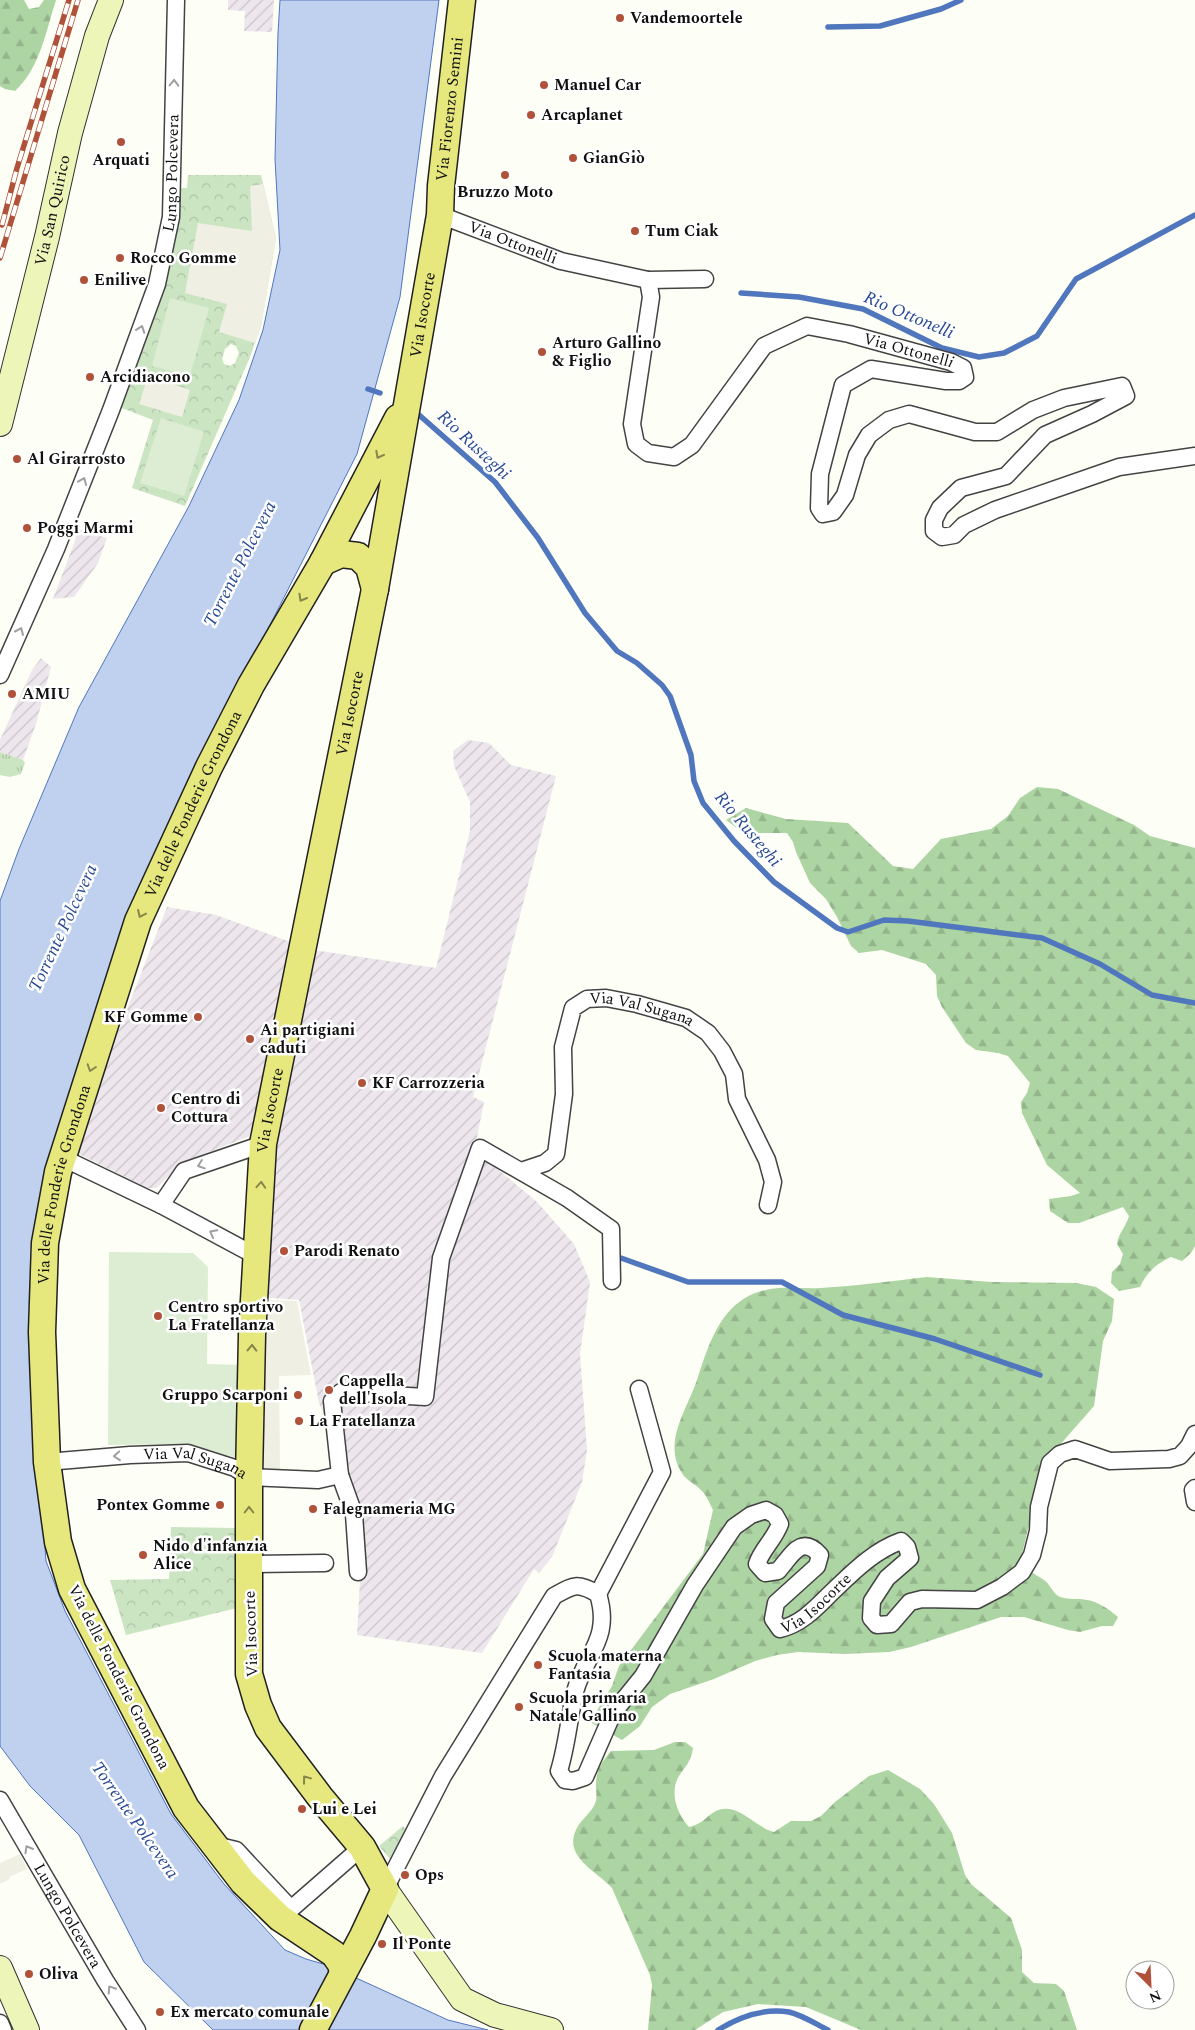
<svg xmlns="http://www.w3.org/2000/svg" width="1195" height="2030" font-family="Spectral,serif">
<style>
.industrial{fill:url(#industrial-furrows)}
.grass{fill:url(#grass-tufts)}
.forest{fill:url(#forest-firs)}
.park{fill:url(#park-crowns);fill-rule:evenodd}
.pitch{fill:#ddedd3}
.plaza{fill:#efefe3}
.water{fill:#c0d1ef;stroke:#5076bd}
.lines{fill:none;stroke-linecap:round;stroke-linejoin:round}
.stream{stroke:#5076bd;stroke-width:5.5}
.street-casing{stroke:#434343;stroke-width:19}
.secondary-casing{stroke:#323232;stroke-width:26}
.primary-casing{stroke:#212121;stroke-width:29}
.street{stroke:#fff;stroke-width:16}
.secondary{stroke:#edf5b9;stroke-width:24}
.primary{stroke:#e6e77c;stroke-width:26}
.rail-casing{stroke:#b05139;stroke-width:5.5}
.rail{stroke:#fff;stroke-width:4;stroke-dasharray:11;stroke-linecap:butt}
.oneway{stroke:#9f9f9f}
.oneway2{stroke:#86864b}
.poi-dot{fill:#b05139;stroke:#fff;stroke-width:2}
.labels{text-anchor:middle;dominant-baseline:central;stroke-width:5;stroke-linejoin:round;paint-order:stroke}
.poi-label{font-size:16px;font-weight:bold;fill:#101010;stroke:#fff;text-anchor:start}
.street-label{font-size:16px;fill:#101010;stroke:#fff}
.water-label{font-size:18px;font-style:italic;fill:#284a93;stroke:#fff}
</style>
<defs>
<pattern id="industrial-furrows" width="10" height="10" patternUnits="userSpaceOnUse" patternTransform="scale(1.25)"><rect width="10" height="10" fill="#ede6ec"/><path d="M-1 1l2-2M0 10L10 0M9 11l2-2" fill="none" stroke="#cac4c9"/></pattern>
<pattern id="grass-tufts" width="24" height="20" patternUnits="userSpaceOnUse" patternTransform="scale(1.25)"><rect width="24" height="20" fill="#cbe5c2"/><path d="M3 7l-1-3M5 7V3M7 7l1-3M15 17l-1-3M17 17v-4M19 17l1-3" fill="none" stroke="#adc3a6"/></pattern>
<pattern id="forest-firs" width="22" height="20" patternUnits="userSpaceOnUse" patternTransform="scale(1.25)"><rect width="22" height="20" fill="#add4a3"/><path d="M5 1l3.5 6h-7zM16 11l3.5 6h-7z" fill="#94b58b"/></pattern>
<pattern id="park-crowns" width="20" height="18" patternUnits="userSpaceOnUse" patternTransform="scale(1.25)"><rect width="20" height="18" fill="#cbe5c2"/><path d="M2 6a3 3 0 1 1 6 0M12 15a3 3 0 1 1 6 0" fill="none" stroke="#adc3a6"/></pattern>
</defs>
<rect width="100%" height="100%" fill="#fdfef5"/>
<g class="industrial">
<path d="M 228,0 L 274,0 L 272,32 L 244,31 L 245,11 L 228,10 Z"/>
<path d="M 79,530 L 107,538 L 98,563 L 74,597 L 53,599 Z"/>
<path d="M 41,658 L 51,667 L 36,724 L 23,760 L 0,752 L 0,740 L 32,670 Z"/>
<path d="M 468,740 L 489,743 L 511,765 L 556,776 L 473,1097 L 484,1102 L 474,1152 L 482,1156 L 537,1202 L 574,1244 L 590,1282 L 580,1354 L 587,1450 L 582,1482 L 552,1557 L 539,1573 L 534,1569 L 482,1653 L 357,1635 L 360,1580 L 330,1428 L 319,1403 L 299,1300 L 259,1297 L 255,1134 L 181,1163 L 157,1188 L 147,1188 L 75,1152 L 81,1127 L 167,907 L 216,915 L 313,950 L 436,968 L 470,831 L 470,802 L 454,766 L 453,751 Z"/>
</g>
<path class="grass" d="M 0,752 L 23,760 L 25,763 L 21,774 L 10,777 L 0,775 Z"/>
<g class="forest">
<path d="M 0,0 L 24,0 L 29,9 L 39,7 L 44,0 L 56,0 C 46,31 40,68 15,91 L 5,89 L 0,86 Z"/>
<path d="M 1037,787 L 1058,789 L 1134,825 L 1150,836 L 1195,848 L 1195,1246 L 1191,1253 L 1182,1261 L 1171,1257 C 1156,1264 1147,1272 1140,1287 L 1119,1291 L 1111,1283 L 1112,1272 L 1120,1264 L 1123,1254 L 1117,1244 C 1119,1232 1126,1227 1129,1216 L 1123,1207 L 1079,1223 L 1068,1223 L 1050,1211 L 1049,1199 L 1071,1196 L 1080,1193 L 1047,1165 L 1022,1113 L 1021,1102 L 1027,1093 L 1030,1083 L 1008,1056 L 998,1053 L 976,1050 L 966,1043 L 942,1007 L 937,996 L 936,975 L 926,964 L 882,950 L 859,953 L 851,946 L 837,917 L 826,899 L 810,883 L 796,852 L 793,842 L 787,833 L 744,833 L 726,820 L 746,808 L 786,819 L 848,823 L 893,866 L 913,869 L 941,839 L 991,829 L 1008,816 L 1020,798 Z"/>
<path d="M 927,1277 L 991,1282 L 1076,1283 L 1096,1287 L 1114,1299 L 1112,1321 L 1103,1341 L 1094,1406 L 1043,1464 L 1021,1559 C 1029,1572 1032,1572 1044,1580 C 1050,1584 1053,1594 1060,1597 C 1067,1599 1073,1599 1080,1599 C 1096,1600 1106,1607 1118,1617 L 1113,1626 L 1102,1626 L 1080,1632 L 1068,1630 L 1024,1617 L 1001,1617 L 911,1647 L 889,1652 L 845,1654 L 798,1652 L 777,1655 L 755,1661 L 714,1679 L 670,1694 L 652,1707 L 640,1726 L 622,1740 L 590,1722 L 612,1686 L 619,1666 L 703,1554 L 713,1510 C 710,1504 707,1496 702,1491 C 697,1485 689,1482 684,1476 C 660,1444 688,1409 698,1377 C 712,1334 726,1292 779,1288 C 793,1287 807,1289 821,1288 C 856,1286 891,1281 927,1277 Z"/>
<path d="M 675,1742 L 685,1742 L 693,1748 C 691,1762 686,1765 679,1776 C 669,1792 677,1814 689,1827 C 703,1824 705,1817 716,1811 C 738,1801 754,1827 774,1832 L 791,1821 L 811,1821 L 821,1816 L 835,1802 L 869,1776 L 888,1770 L 920,1789 L 934,1804 L 952,1833 L 965,1875 L 971,1884 L 1011,1918 L 1022,1950 L 1022,1972 L 1034,1983 L 1056,1984 L 1064,1991 L 1077,2030 L 861,2030 L 806,2007 L 758,2004 L 723,2012 L 695,2030 L 648,2030 L 652,1985 L 650,1975 L 612,1888 C 597,1871 560,1856 578,1826 C 583,1818 593,1811 596,1801 C 597,1797 596,1790 596,1786 C 596,1770 601,1763 611,1751 L 654,1750 Z"/>
</g>
<g class="park">
<path d="M 188,175 L 261,175 L 276,238 L 261,326 L 250,357 L 185,506 L 132,488 L 153,420 L 119,407 L 163,287 L 181,197 L 180,188 L 187,188 ZM 231,344 L 236,346 L 239,353 L 235,363 L 230,366 L 224,364 L 222,359 L 225,349 Z"/>
<path d="M 171,1527 L 237,1528 L 237,1608 L 126,1635 L 110,1580 L 169,1579 Z"/>
<path d="M 403,1826 L 407,1831 L 390,1859 L 379,1846 Z"/>
</g>
<g class="pitch">
<path d="M 170,298 L 209,308 L 190,376 L 152,366 Z"/>
<path d="M 161,418 L 204,432 L 184,496 L 140,483 Z"/>
<path d="M 109,1252 L 193,1253 L 208,1267 L 207,1364 L 242,1365 L 242,1459 L 182,1444 L 108,1445 Z"/>
</g>
<g class="plaza">
<path d="M 263,184 L 276,238 L 261,326 L 255,343 L 219,332 L 227,304 L 185,293 L 198,223 L 252,231 L 250,186 Z"/>
<path d="M 148,376 L 190,390 L 182,417 L 139,404 Z"/>
<path d="M 264,1300 L 297,1301 L 311,1375 L 279,1376 L 280,1473 L 267,1473 L 259,1467 Z"/>
<path d="M 20,1854 L 27,1869 L 9,1877 L 10,1879 L 0,1884 L 0,1863 Z"/>
</g>
<path class="water" d="M 280,0 L 439,0 L 400,297 L 357,454 L 159,843 L 126,924 L 36,1215 L 32,1296 L 37,1439 L 46,1561 L 65,1611 L 171,1814 L 224,1884 L 285,1950 L 306,1959 L 330,1966 L 448,2020 L 488,2030 L 213,2030 L 144,1962 L 79,1835 L 30,1786 L 0,1746 L 0,901 L 19,849 L 79,707 L 189,506 L 239,400 L 263,330 L 280,250 L 275,159 L 278,33 Z"/>
<g class="lines">
<g class="stream">
<path d="M 828,27 L 880,26 L 941,9 L 961,0"/>
<path d="M 741,293 L 799,297 L 863,309 L 942,348 L 979,357 L 1004,353 L 1037,336 L 1076,279 L 1195,215"/>
<path d="M 368,389 L 380,393"/>
<path d="M 418,414 L 495,482 L 538,538 L 585,613 L 617,651 L 637,663 L 662,685 L 670,696 L 691,755 L 694,781 L 703,803 L 734,841 L 774,882 L 837,928 L 848,932 L 884,920 L 908,921 L 1042,938 L 1100,964 L 1152,995 L 1195,1003"/>
<path d="M 621,1258 L 688,1282 L 782,1282 L 843,1315 L 935,1339 L 1040,1375"/>
<path d="M 718,2030 C 739,2017 764,2008 789,2012 C 802,2015 816,2024 828,2030"/>
</g>
<g class="street-casing">
<g id="street">
<path id="s1" d="M 440,215 L 561,261 L 648,280 L 651,297 L 632,424 L 636,444 L 648,453 L 674,457 L 692,445 L 764,346 L 807,326 L 849,334 L 951,362 L 963,368 L 965,377 L 959,381 L 946,381 L 871,369 L 843,385 L 820,474 L 819,508 L 823,514 L 833,512 L 845,495 L 857,455 L 869,435 L 889,420 L 909,414 L 975,432 L 997,432 L 1033,410 L 1064,398 L 1122,386 L 1126,396 L 1092,414 L 1045,435 L 1006,476 L 961,488 L 940,508 L 934,520 L 934,531 L 942,537 L 954,535 L 964,525 L 995,510 L 1119,467 L 1195,456"/>
<path d="M 648,280 L 705,279"/>
<path id="s2" d="M 0,675 L 56,549 L 111,410 L 157,284 L 171,217 L 176,0"/>
<path d="M 63,1158 L 161,1205 L 256,1256"/>
<path id="s3" d="M 521,1171 L 545,1163 L 556,1154 L 564,1094 L 563,1047 L 573,1008 L 587,999 L 606,998 L 637,1004 L 686,1018 L 708,1033 L 722,1051 L 734,1074 L 737,1099 L 767,1160 L 773,1182 L 768,1205"/>
<path d="M 161,1205 L 184,1171 L 263,1144"/>
<path id="s4" d="M 47,1462 L 130,1455 L 188,1453 L 235,1468 L 249,1477 L 318,1480 L 340,1475 L 332,1401 L 341,1392 L 425,1397 L 441,1258 L 480,1148 L 567,1198 L 611,1229 L 612,1281"/>
<path d="M 340,1475 L 354,1514 L 358,1572"/>
<path d="M 1195,1488 L 1193,1490 L 1195,1502"/>
<path d="M 249,1564 L 325,1563"/>
<path d="M 598,1594 L 662,1472 L 639,1389"/>
<path id="s5" d="M 0,1800 L 105,1980 L 137,2030"/>
<path d="M 215,1845 L 236,1850 L 291,1909 L 362,1847"/>
<path id="s6" d="M 385,1889 L 443,1776 L 554,1596 C 574,1585 577,1582 598,1594 C 612,1639 585,1654 575,1692 C 569,1718 567,1745 559,1771 L 565,1780 L 573,1781 L 585,1777 L 613,1713 L 643,1676 L 695,1585 L 734,1527 L 751,1515 L 766,1510 L 775,1515 L 780,1524 C 774,1540 762,1549 757,1564 L 765,1573 L 778,1571 C 792,1555 801,1534 820,1555 L 817,1566 L 776,1603 L 773,1619 L 780,1629 C 801,1624 815,1609 830,1594 C 852,1573 873,1551 901,1541 L 907,1547 L 910,1558 L 887,1578 L 872,1601 L 871,1618 L 877,1625 L 891,1624 L 910,1602 L 922,1599 L 977,1600 L 1002,1587 L 1022,1572 L 1032,1555 L 1038,1531 L 1039,1507 L 1050,1463 L 1060,1454 L 1075,1449 L 1110,1461 L 1169,1459 L 1180,1456 L 1189,1446 L 1195,1434"/>
<path d="M 0,2023 L 3,2030"/>
</g>
</g>
<g class="secondary-casing">
<g id="secondary">
<path id="s7" d="M 0,424 L 47,237 L 70,133 L 97,36 L 111,0"/>
<path d="M 385,1889 L 462,1999 L 495,2015 L 551,2030"/>
<path d="M 0,1968 L 27,2030"/>
</g>
</g>
<g class="primary-casing">
<g id="primary">
<path d="M 323,562 L 341,554 L 358,556 L 369,567 L 375,589"/>
<path id="s8" d="M 343,1973 L 341,1964 L 334,1954 L 280,1918 L 243,1882 L 186,1808 L 72,1589 L 58,1542 L 47,1462 L 42,1332 L 45,1243 L 58,1172 L 138,921 L 209,767 L 251,685 L 323,562 L 398,418"/>
<path id="s9" d="M 313,2030 L 363,1936 L 385,1889 L 362,1847 L 320,1797 L 268,1728 L 258,1705 L 249,1674 L 249,1477 L 252,1335 L 263,1144 L 375,589 L 440,215 L 441,186 L 462,0"/>
</g>
</g>
<use href="#street" class="street"/>
<use href="#secondary" class="secondary"/>
<use href="#primary" class="primary"/>
<g class="rail-casing">
<g id="rail">
<path d="M 2,225 L 17,168 L 69,0"/>
<path d="M 0,258 L 78,0"/>
</g>
</g>
<use href="#rail" class="rail"/>
</g>
<defs><path id="oneway-chevron" d="M-2-3.5L2.5 0L-2 3.5" fill="none" stroke-width="1.6" stroke-linecap="round" stroke-linejoin="round" transform="scale(1.25)"/></defs>
<g class="oneway">
<use href="#oneway-chevron" transform="translate(174 83) rotate(-89)"/>
<use href="#oneway-chevron" transform="translate(141 329) rotate(-70)"/>
<use href="#oneway-chevron" transform="translate(83 481) rotate(-68)"/>
<use href="#oneway-chevron" transform="translate(20 631) rotate(-66)"/>
<use href="#oneway-chevron" transform="translate(201 1165) rotate(161)"/>
<use href="#oneway-chevron" transform="translate(213 1233) rotate(-152)"/>
<use href="#oneway-chevron" transform="translate(117 1456) rotate(175)"/>
<use href="#oneway-chevron" transform="translate(28 1849) rotate(-120)"/>
<use href="#oneway-chevron" transform="translate(111 1989) rotate(-123)"/>
</g>
<g class="oneway2">
<use href="#oneway-chevron" transform="translate(379 455) rotate(118)"/>
<use href="#oneway-chevron" transform="translate(302 598) rotate(120)"/>
<use href="#oneway-chevron" transform="translate(141 914) rotate(115)"/>
<use href="#oneway-chevron" transform="translate(91 1068) rotate(108)"/>
<use href="#oneway-chevron" transform="translate(261 1185) rotate(-86)"/>
<use href="#oneway-chevron" transform="translate(252 1348) rotate(-89)"/>
<use href="#oneway-chevron" transform="translate(249 1510) rotate(-90)"/>
<use href="#oneway-chevron" transform="translate(306 1779) rotate(-127)"/>
</g>
<g class="poi-dot">
<circle cx="620" cy="18" r="5"/>
<circle cx="544" cy="85" r="5"/>
<circle cx="531" cy="115" r="5"/>
<circle cx="121" cy="142" r="5"/>
<circle cx="573" cy="158" r="5"/>
<circle cx="505" cy="175" r="5"/>
<circle cx="635" cy="231" r="5"/>
<circle cx="120" cy="258" r="5"/>
<circle cx="84" cy="280" r="5"/>
<circle cx="542" cy="352" r="5"/>
<circle cx="90" cy="377" r="5"/>
<circle cx="17" cy="459" r="5"/>
<circle cx="27" cy="528" r="5"/>
<circle cx="12" cy="694" r="5"/>
<circle cx="198" cy="1017" r="5"/>
<circle cx="250" cy="1039" r="5"/>
<circle cx="362" cy="1083" r="5"/>
<circle cx="161" cy="1108" r="5"/>
<circle cx="284" cy="1251" r="5"/>
<circle cx="158" cy="1316" r="5"/>
<circle cx="329" cy="1390" r="5"/>
<circle cx="298" cy="1395" r="5"/>
<circle cx="299" cy="1421" r="5"/>
<circle cx="220" cy="1505" r="5"/>
<circle cx="313" cy="1509" r="5"/>
<circle cx="143" cy="1555" r="5"/>
<circle cx="538" cy="1665" r="5"/>
<circle cx="519" cy="1707" r="5"/>
<circle cx="302" cy="1809" r="5"/>
<circle cx="405" cy="1875" r="5"/>
<circle cx="382" cy="1944" r="5"/>
<circle cx="29" cy="1974" r="5"/>
<circle cx="160" cy="2012" r="5"/>
</g>
<g class="labels">
<g class="poi-label">
<text x="630" y="18">Vandemoortele</text>
<text x="554" y="85">Manuel Car</text>
<text x="541" y="115">Arcaplanet</text>
<text x="583" y="158">GianGiò</text>
<text x="121" y="160" text-anchor="middle">Arquati</text>
<text x="505" y="192" text-anchor="middle">Bruzzo Moto</text>
<text x="645" y="231">Tum Ciak</text>
<text x="130" y="258">Rocco Gomme</text>
<text x="94" y="280">Enilive</text>
<text x="552" y="343">Arturo Gallino<tspan x="552" dy="18">&amp; Figlio</tspan></text>
<text x="100" y="377">Arcidiacono</text>
<text x="27" y="459">Al Girarrosto</text>
<text x="37" y="528">Poggi Marmi</text>
<text x="22" y="694">AMIU</text>
<text x="188" y="1017" text-anchor="end">KF Gomme</text>
<text x="260" y="1030">Ai partigiani<tspan x="260" dy="18">caduti</tspan></text>
<text x="372" y="1083">KF Carrozzeria</text>
<text x="171" y="1099">Centro di<tspan x="171" dy="18">Cottura</tspan></text>
<text x="294" y="1251">Parodi Renato</text>
<text x="168" y="1307">Centro sportivo<tspan x="168" dy="18">La Fratellanza</tspan></text>
<text x="339" y="1381">Cappella<tspan x="339" dy="18">dell'Isola</tspan></text>
<text x="288" y="1395" text-anchor="end">Gruppo Scarponi</text>
<text x="309" y="1421">La Fratellanza</text>
<text x="210" y="1505" text-anchor="end">Pontex Gomme</text>
<text x="323" y="1509">Falegnameria MG</text>
<text x="153" y="1546">Nido d'infanzia<tspan x="153" dy="18">Alice</tspan></text>
<text x="548" y="1656">Scuola materna<tspan x="548" dy="18">Fantasia</tspan></text>
<text x="529" y="1698">Scuola primaria<tspan x="529" dy="18">Natale Gallino</tspan></text>
<text x="312" y="1809">Lui e Lei</text>
<text x="415" y="1875">Ops</text>
<text x="392" y="1944">Il Ponte</text>
<text x="39" y="1974">Oliva</text>
<text x="170" y="2012">Ex mercato comunale</text>
</g>
<g class="street-label">
<text stroke="none"><textPath href="#s9" startOffset="1998">Via Fiorenzo Semini</textPath></text>
<text stroke="none"><textPath href="#s2" startOffset="534">Lungo Polcevera</textPath></text>
<text stroke="none"><textPath href="#s7" startOffset="220">Via San Quirico</textPath></text>
<text stroke="none"><textPath href="#s1" startOffset="78">Via Ottonelli</textPath></text>
<text stroke="none"><textPath href="#s9" startOffset="1790">Via Isocorte</textPath></text>
<text stroke="none"><textPath href="#s1" startOffset="722">Via Ottonelli</textPath></text>
<text stroke="none"><textPath href="#s9" startOffset="1385">Via Isocorte</textPath></text>
<text stroke="none"><textPath href="#s8" startOffset="1292">Via delle Fonderie Grondona</textPath></text>
<text stroke="none"><textPath href="#s3" startOffset="260">Via Val Sugana</textPath></text>
<text stroke="none"><textPath href="#s9" startOffset="980">Via Isocorte</textPath></text>
<text stroke="none"><textPath href="#s8" startOffset="888">Via delle Fonderie Grondona</textPath></text>
<text stroke="none"><textPath href="#s4" startOffset="150">Via Val Sugana</textPath></text>
<text stroke="none"><textPath href="#s6" startOffset="1218">Via Isocorte</textPath></text>
<text transform="translate(251 1634) rotate(-92)">Via Isocorte</text>
<text transform="translate(119 1677) rotate(63)">Via delle Fonderie Grondona</text>
<text stroke="none"><textPath href="#s5" startOffset="134">Lungo Polcevera</textPath></text>
</g>
<g class="water-label">
<text transform="translate(909 315) rotate(23)">Rio Ottonelli</text>
<text transform="translate(474 445) rotate(43)">Rio Rusteghi</text>
<text transform="translate(240 564) rotate(-63)">Torrente Polcevera</text>
<text transform="translate(748 829) rotate(50)">Rio Rusteghi</text>
<text transform="translate(63 928) rotate(-65)">Torrente Polcevera</text>
<text transform="translate(135 1820) rotate(55)">Torrente Polcevera</text>
</g>
</g>
<g transform="translate(1150 1985) rotate(156)"><circle r="24" fill="#ffffff" stroke="#9f9f9f"/>
<path d="M0-4L9 19L0 12L-9 19Z" fill="#b05139"/>
<text y="-8" font-size="14" font-weight="bold" text-anchor="middle" fill="#101010">N</text>
</g>
</svg>
